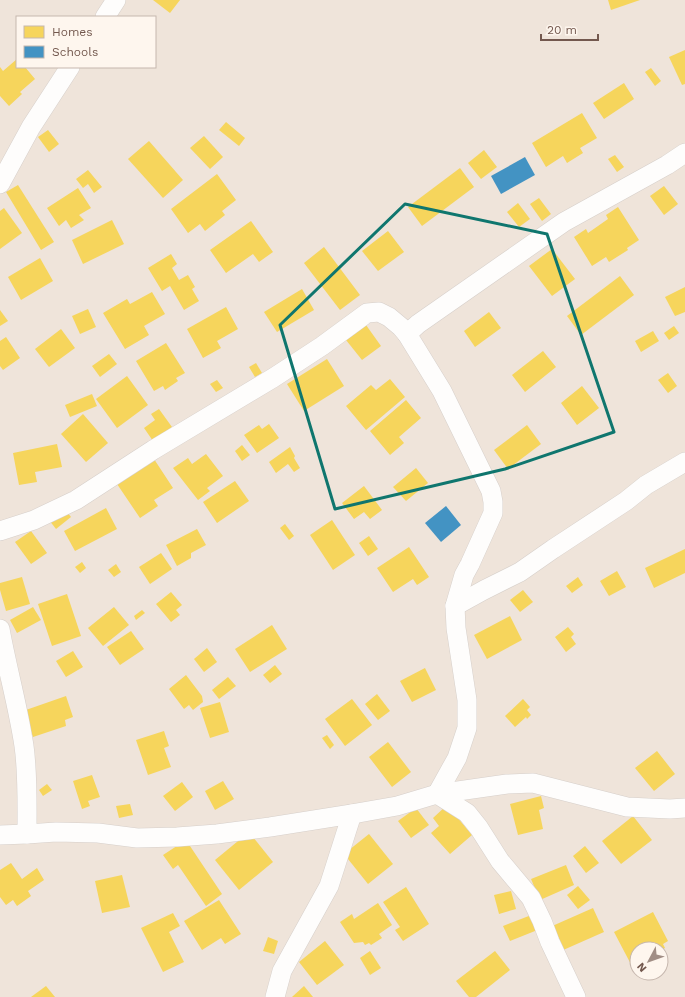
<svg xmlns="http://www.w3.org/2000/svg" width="685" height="997" font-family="'Work Sans',sans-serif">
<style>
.residential{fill:#efe4da;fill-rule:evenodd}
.homes{fill:#f6d55c}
.schools{fill:#4393c3}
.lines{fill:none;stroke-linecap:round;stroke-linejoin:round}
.street-casing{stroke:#d6cfca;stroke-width:20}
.street{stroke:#fefdfc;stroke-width:19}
.marked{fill:none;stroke:#0f766e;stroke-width:3;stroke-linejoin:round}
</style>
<rect width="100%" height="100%" fill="#f7f2ec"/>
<path class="residential" d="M 0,0 L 685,0 L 685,997 L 0,997 ZM 17,17 L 155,17 L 155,67 L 17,67 ZM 637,949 L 661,949 L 661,973 L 637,973 Z"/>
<g class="homes">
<path d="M 153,0 L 180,0 L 170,13 Z"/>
<path d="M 608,0 L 640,0 L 611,10 Z"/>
<path d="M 685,50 L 685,84 L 682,85 L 669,57 Z"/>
<path d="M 17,59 L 17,67 L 25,67 L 35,79 L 20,92 L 22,94 L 9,106 L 0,96 L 0,67 L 3,71 Z"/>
<path d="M 651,68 L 661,81 L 655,86 L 645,72 Z"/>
<path d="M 624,83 L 634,99 L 604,119 L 593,103 Z"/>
<path d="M 582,113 L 597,138 L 580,148 L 583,153 L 567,163 L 563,156 L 546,167 L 532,143 Z"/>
<path d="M 226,122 L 245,138 L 239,146 L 219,130 Z"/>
<path d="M 48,130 L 59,144 L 49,152 L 38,137 Z"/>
<path d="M 204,136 L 223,157 L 210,169 L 190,148 Z"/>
<path d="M 149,141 L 183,180 L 163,198 L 128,159 Z"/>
<path d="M 484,150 L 497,167 L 481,179 L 468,163 Z"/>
<path d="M 615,155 L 624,167 L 617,172 L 608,159 Z"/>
<path d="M 460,168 L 474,187 L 422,226 L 408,207 Z"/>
<path d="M 88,170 L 102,187 L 94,193 L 88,184 L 83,188 L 76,179 Z"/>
<path d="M 217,174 L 236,200 L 222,211 L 225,215 L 205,231 L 200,224 L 188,233 L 171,209 Z"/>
<path d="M 18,185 L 54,242 L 41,250 L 6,192 Z"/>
<path d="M 664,186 L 678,204 L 664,215 L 650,196 Z"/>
<path d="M 78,188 L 91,208 L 79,215 L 84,220 L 71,228 L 66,220 L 59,226 L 47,208 Z"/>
<path d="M 539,198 L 551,214 L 542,221 L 530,204 Z"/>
<path d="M 518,203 L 530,219 L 519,227 L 507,212 Z"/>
<path d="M 618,207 L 639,240 L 627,248 L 628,250 L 609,262 L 606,257 L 592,266 L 574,237 L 586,229 L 588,233 L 608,219 L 606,215 Z"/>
<path d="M 4,208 L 22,233 L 0,249 L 0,211 Z"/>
<path d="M 112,220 L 124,244 L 83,264 L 72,240 Z"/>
<path d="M 251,221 L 273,252 L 259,262 L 253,254 L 226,273 L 210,250 Z"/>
<path d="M 388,231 L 404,252 L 378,271 L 362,251 Z"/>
<path d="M 324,247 L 360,295 L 340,310 L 304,263 Z"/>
<path d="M 552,249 L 575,279 L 552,296 L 529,266 Z"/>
<path d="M 171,254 L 177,264 L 172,268 L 179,280 L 188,275 L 195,287 L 192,289 L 199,301 L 184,310 L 170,286 L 162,291 L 148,268 Z"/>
<path d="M 40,258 L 53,281 L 21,300 L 8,277 Z"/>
<path d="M 620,276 L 634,295 L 581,335 L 567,316 Z"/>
<path d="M 685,287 L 685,312 L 675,316 L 665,297 Z"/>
<path d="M 302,289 L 314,310 L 277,332 L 264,312 Z"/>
<path d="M 152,292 L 165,314 L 144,326 L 149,335 L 125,349 L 103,313 L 127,299 L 130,304 Z"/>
<path d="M 226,307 L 238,329 L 217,341 L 221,348 L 203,358 L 187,329 Z"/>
<path d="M 88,309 L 96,327 L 80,334 L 72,316 Z"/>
<path d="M 0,310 L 8,321 L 0,326 Z"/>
<path d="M 489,312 L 501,328 L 475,347 L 464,331 Z"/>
<path d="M 366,325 L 381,346 L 362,360 L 346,340 Z"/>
<path d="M 674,326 L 679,333 L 669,340 L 664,333 Z"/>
<path d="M 61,329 L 75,348 L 49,367 L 35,349 Z"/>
<path d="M 653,331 L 659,341 L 641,352 L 635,341 Z"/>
<path d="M 6,337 L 20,358 L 3,370 L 0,366 L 0,341 Z"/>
<path d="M 166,343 L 185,373 L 176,378 L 178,381 L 165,390 L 163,386 L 154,391 L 136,361 Z"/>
<path d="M 543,351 L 556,367 L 525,392 L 512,375 Z"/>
<path d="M 109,354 L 117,364 L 100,377 L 92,366 Z"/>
<path d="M 327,359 L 344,386 L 304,411 L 287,384 Z"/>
<path d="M 256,363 L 262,373 L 255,377 L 249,367 Z"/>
<path d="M 668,373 L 677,386 L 668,393 L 658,380 Z"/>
<path d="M 127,376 L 148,405 L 117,428 L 96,399 Z"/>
<path d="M 390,379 L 405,397 L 366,430 L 346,406 L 371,385 L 376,390 Z"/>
<path d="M 217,380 L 223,388 L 216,392 L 210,384 Z"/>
<path d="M 582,386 L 599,408 L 577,425 L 561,403 Z"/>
<path d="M 92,394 L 97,406 L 70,417 L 65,405 Z"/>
<path d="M 406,400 L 421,418 L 399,437 L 404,443 L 390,455 L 370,431 Z"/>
<path d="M 159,409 L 172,427 L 153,441 L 144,428 L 155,420 L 151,414 Z"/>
<path d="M 83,414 L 108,443 L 86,462 L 61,434 Z"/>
<path d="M 269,424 L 279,438 L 257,453 L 244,435 L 259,425 L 262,429 Z"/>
<path d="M 527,425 L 541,444 L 508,469 L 494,450 Z"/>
<path d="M 57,444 L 62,467 L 35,472 L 37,482 L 19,485 L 13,453 Z"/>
<path d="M 242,445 L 250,455 L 242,461 L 235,451 Z"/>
<path d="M 290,447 L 295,456 L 294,458 L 300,468 L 294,472 L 288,464 L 276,473 L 269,462 Z"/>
<path d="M 206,454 L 223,476 L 207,488 L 210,491 L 198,500 L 173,468 L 188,458 L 192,464 Z"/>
<path d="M 154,459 L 173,488 L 154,500 L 158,506 L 140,518 L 117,484 Z"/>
<path d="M 416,468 L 428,483 L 406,501 L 393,487 Z"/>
<path d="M 235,481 L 249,501 L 217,523 L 203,502 Z"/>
<path d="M 364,486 L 382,510 L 370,519 L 364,512 L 354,519 L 342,503 Z"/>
<path d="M 64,508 L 71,517 L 56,529 L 49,520 Z"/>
<path d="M 106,508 L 117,529 L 75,551 L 64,531 Z"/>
<path d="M 332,520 L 355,555 L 333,570 L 310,535 Z"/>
<path d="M 285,524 L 294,536 L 289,540 L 280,528 Z"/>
<path d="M 197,529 L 206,545 L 191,553 L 191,558 L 177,566 L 166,545 Z"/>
<path d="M 31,531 L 47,553 L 31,564 L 15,542 Z"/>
<path d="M 369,536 L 378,549 L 368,556 L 359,543 Z"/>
<path d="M 409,547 L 429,577 L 417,585 L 413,579 L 393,592 L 377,568 Z"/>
<path d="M 685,549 L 685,573 L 654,588 L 645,568 Z"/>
<path d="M 161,553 L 172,569 L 150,584 L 139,567 Z"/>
<path d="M 82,562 L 86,568 L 80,573 L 75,567 Z"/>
<path d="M 116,564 L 121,572 L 114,577 L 108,570 Z"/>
<path d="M 617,571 L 626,587 L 609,596 L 600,581 Z"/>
<path d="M 22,577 L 30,604 L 6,611 L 0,590 L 0,583 Z"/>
<path d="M 578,577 L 583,585 L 572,593 L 566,586 Z"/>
<path d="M 523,590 L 533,602 L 520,612 L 510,600 Z"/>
<path d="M 171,592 L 182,605 L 176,610 L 180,615 L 171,622 L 156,604 Z"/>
<path d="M 67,594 L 81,636 L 52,646 L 38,604 Z"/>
<path d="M 33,607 L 41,620 L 17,633 L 10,620 Z"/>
<path d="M 114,607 L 129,625 L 103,646 L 88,628 Z"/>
<path d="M 142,610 L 145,613 L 136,620 L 134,616 Z"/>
<path d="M 510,616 L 522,640 L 487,659 L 474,635 Z"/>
<path d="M 272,625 L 287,649 L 250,672 L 235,649 Z"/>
<path d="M 568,627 L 574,634 L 571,637 L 576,644 L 566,652 L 555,637 Z"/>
<path d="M 131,631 L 144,649 L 120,665 L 107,647 Z"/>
<path d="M 207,648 L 217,662 L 204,672 L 194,659 Z"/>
<path d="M 73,651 L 83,667 L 66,677 L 56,661 Z"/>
<path d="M 275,665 L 282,674 L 270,683 L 263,675 Z"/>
<path d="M 425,668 L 436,690 L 412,702 L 400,681 Z"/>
<path d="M 186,675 L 202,696 L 203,702 L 193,710 L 189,705 L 184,709 L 169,689 Z"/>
<path d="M 228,677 L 236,686 L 219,699 L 212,690 Z"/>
<path d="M 377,694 L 390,711 L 378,720 L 365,704 Z"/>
<path d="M 66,696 L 73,717 L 65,720 L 66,726 L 33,737 L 23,711 Z"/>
<path d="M 352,699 L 372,725 L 345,746 L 325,719 Z"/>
<path d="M 523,699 L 530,707 L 527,710 L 531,715 L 527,719 L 526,717 L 515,727 L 505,716 Z"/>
<path d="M 220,702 L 229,732 L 210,738 L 200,708 Z"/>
<path d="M 164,731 L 169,746 L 164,748 L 171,767 L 148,775 L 136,740 Z"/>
<path d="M 327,735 L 334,745 L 330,749 L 322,738 Z"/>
<path d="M 388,742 L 411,772 L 392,787 L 369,757 Z"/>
<path d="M 657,751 L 675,774 L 654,791 L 635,768 Z"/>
<path d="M 92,775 L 100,797 L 88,801 L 90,806 L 82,809 L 73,781 Z"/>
<path d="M 223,781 L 234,799 L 215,810 L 205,791 Z"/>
<path d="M 182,782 L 193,797 L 175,811 L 163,796 Z"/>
<path d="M 47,784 L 52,790 L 43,796 L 39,790 Z"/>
<path d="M 541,796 L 544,808 L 539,810 L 543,829 L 518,835 L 510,804 Z"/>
<path d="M 130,804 L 133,815 L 119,818 L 116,806 Z"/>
<path d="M 447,805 L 472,835 L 450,854 L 431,833 L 439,826 L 433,818 Z"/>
<path d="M 416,808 L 429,825 L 411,838 L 398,821 Z"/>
<path d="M 633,816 L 652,840 L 621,864 L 602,841 Z"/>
<path d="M 249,832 L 273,862 L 239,890 L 215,860 Z"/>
<path d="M 369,834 L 393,864 L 368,884 L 344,854 Z"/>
<path d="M 186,840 L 222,894 L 206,906 L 178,865 L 173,869 L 163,855 Z"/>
<path d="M 585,846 L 599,863 L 586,873 L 573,856 Z"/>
<path d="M 11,863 L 22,879 L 37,868 L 44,880 L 28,891 L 31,896 L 17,906 L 13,900 L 6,905 L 0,897 L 0,870 Z"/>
<path d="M 566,865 L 574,885 L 540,900 L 531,879 Z"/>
<path d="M 122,875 L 130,907 L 102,913 L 95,881 Z"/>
<path d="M 578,886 L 590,900 L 578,909 L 567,895 Z"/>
<path d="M 406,887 L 429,924 L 403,941 L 395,930 L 400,927 L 383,902 Z"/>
<path d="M 511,891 L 516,909 L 499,914 L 494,895 Z"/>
<path d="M 219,900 L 241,934 L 225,944 L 221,938 L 202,950 L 184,921 Z"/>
<path d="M 378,903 L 392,925 L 379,934 L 382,938 L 371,945 L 369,943 L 365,945 L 363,942 L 354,943 L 340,922 L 352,914 L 354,919 Z"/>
<path d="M 593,908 L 604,932 L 561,951 L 550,927 Z"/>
<path d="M 653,912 L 668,941 L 663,944 L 665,948 L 661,950 L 661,949 L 637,949 L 637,971 L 635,972 L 614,932 Z"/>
<path d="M 173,913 L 180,926 L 169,932 L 184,962 L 163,972 L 141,928 Z"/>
<path d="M 534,914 L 540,929 L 510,941 L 503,926 Z"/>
<path d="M 268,937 L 278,941 L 274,954 L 263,951 Z"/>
<path d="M 325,941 L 344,965 L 317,985 L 299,962 Z"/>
<path d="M 370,951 L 381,968 L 370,975 L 360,958 Z"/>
<path d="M 495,951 L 510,970 L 476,997 L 469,997 L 456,981 Z"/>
<path d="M 46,986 L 55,997 L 31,997 Z"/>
<path d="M 304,986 L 313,997 L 292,997 Z"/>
</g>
<g class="schools">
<path d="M 525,157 L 535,175 L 501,194 L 491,176 Z"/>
<path d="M 446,506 L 461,525 L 441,542 L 425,523 Z"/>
</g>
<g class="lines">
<g class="street-casing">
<g id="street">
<path d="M 105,17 L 116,0"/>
<path d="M 0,184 L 31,127 L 70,67"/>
<path d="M 0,531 L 34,520 L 76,500 L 153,450 L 273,378 L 322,346 L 367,313 L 379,312 L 389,317 L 401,327 L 407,334"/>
<path d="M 455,606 L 484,590 L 520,572 L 553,549 L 626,501 L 646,485 L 685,462"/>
<path d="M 0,629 C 7,668 18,706 24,746 C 28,774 27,806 27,834"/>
<path d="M 0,835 L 27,834 L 56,832 L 98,833 L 137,838 L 177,837 L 217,834 L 270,827 L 352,814 L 397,806 L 437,794 L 507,784 L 533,783 L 627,807 L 670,809 L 685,808"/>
<path d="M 275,997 L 282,971 L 329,886 L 352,814"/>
<path d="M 576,997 L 550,942 L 542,921 L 531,898 L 500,861 L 479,828 L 467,813 L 437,794 L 457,758 L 467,728 L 467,700 L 456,628 L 455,606 L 464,575 L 470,564 L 493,513 L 493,502 L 491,491 L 442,391 L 407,334 L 418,324 L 564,222 L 667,165 L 685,153"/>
</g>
</g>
<use href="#street" class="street"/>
</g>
<path class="marked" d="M 405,204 L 547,234 L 614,432 L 505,469 L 335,509 L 280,325 Z"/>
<rect x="16" y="16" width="140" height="52" fill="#fef6ee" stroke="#c6b7ae"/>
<rect x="24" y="26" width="20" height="12" fill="#f6d55c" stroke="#c6b7ae"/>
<text x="52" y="36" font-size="12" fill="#73584e">Homes</text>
<rect x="24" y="46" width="20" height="12" fill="#4393c3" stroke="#c6b7ae"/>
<text x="52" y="56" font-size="12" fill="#73584e">Schools</text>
<g transform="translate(649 961) rotate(229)"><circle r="19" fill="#fef6ee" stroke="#c6b7ae"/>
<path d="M0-3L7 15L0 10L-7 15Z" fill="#a18e85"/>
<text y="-6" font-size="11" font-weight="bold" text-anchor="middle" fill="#73584e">N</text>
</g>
<path d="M541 34v6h57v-6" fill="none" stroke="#73584e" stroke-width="2"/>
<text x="547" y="34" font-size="12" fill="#73584e" stroke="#fef6ee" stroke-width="3" paint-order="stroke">20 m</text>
</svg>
